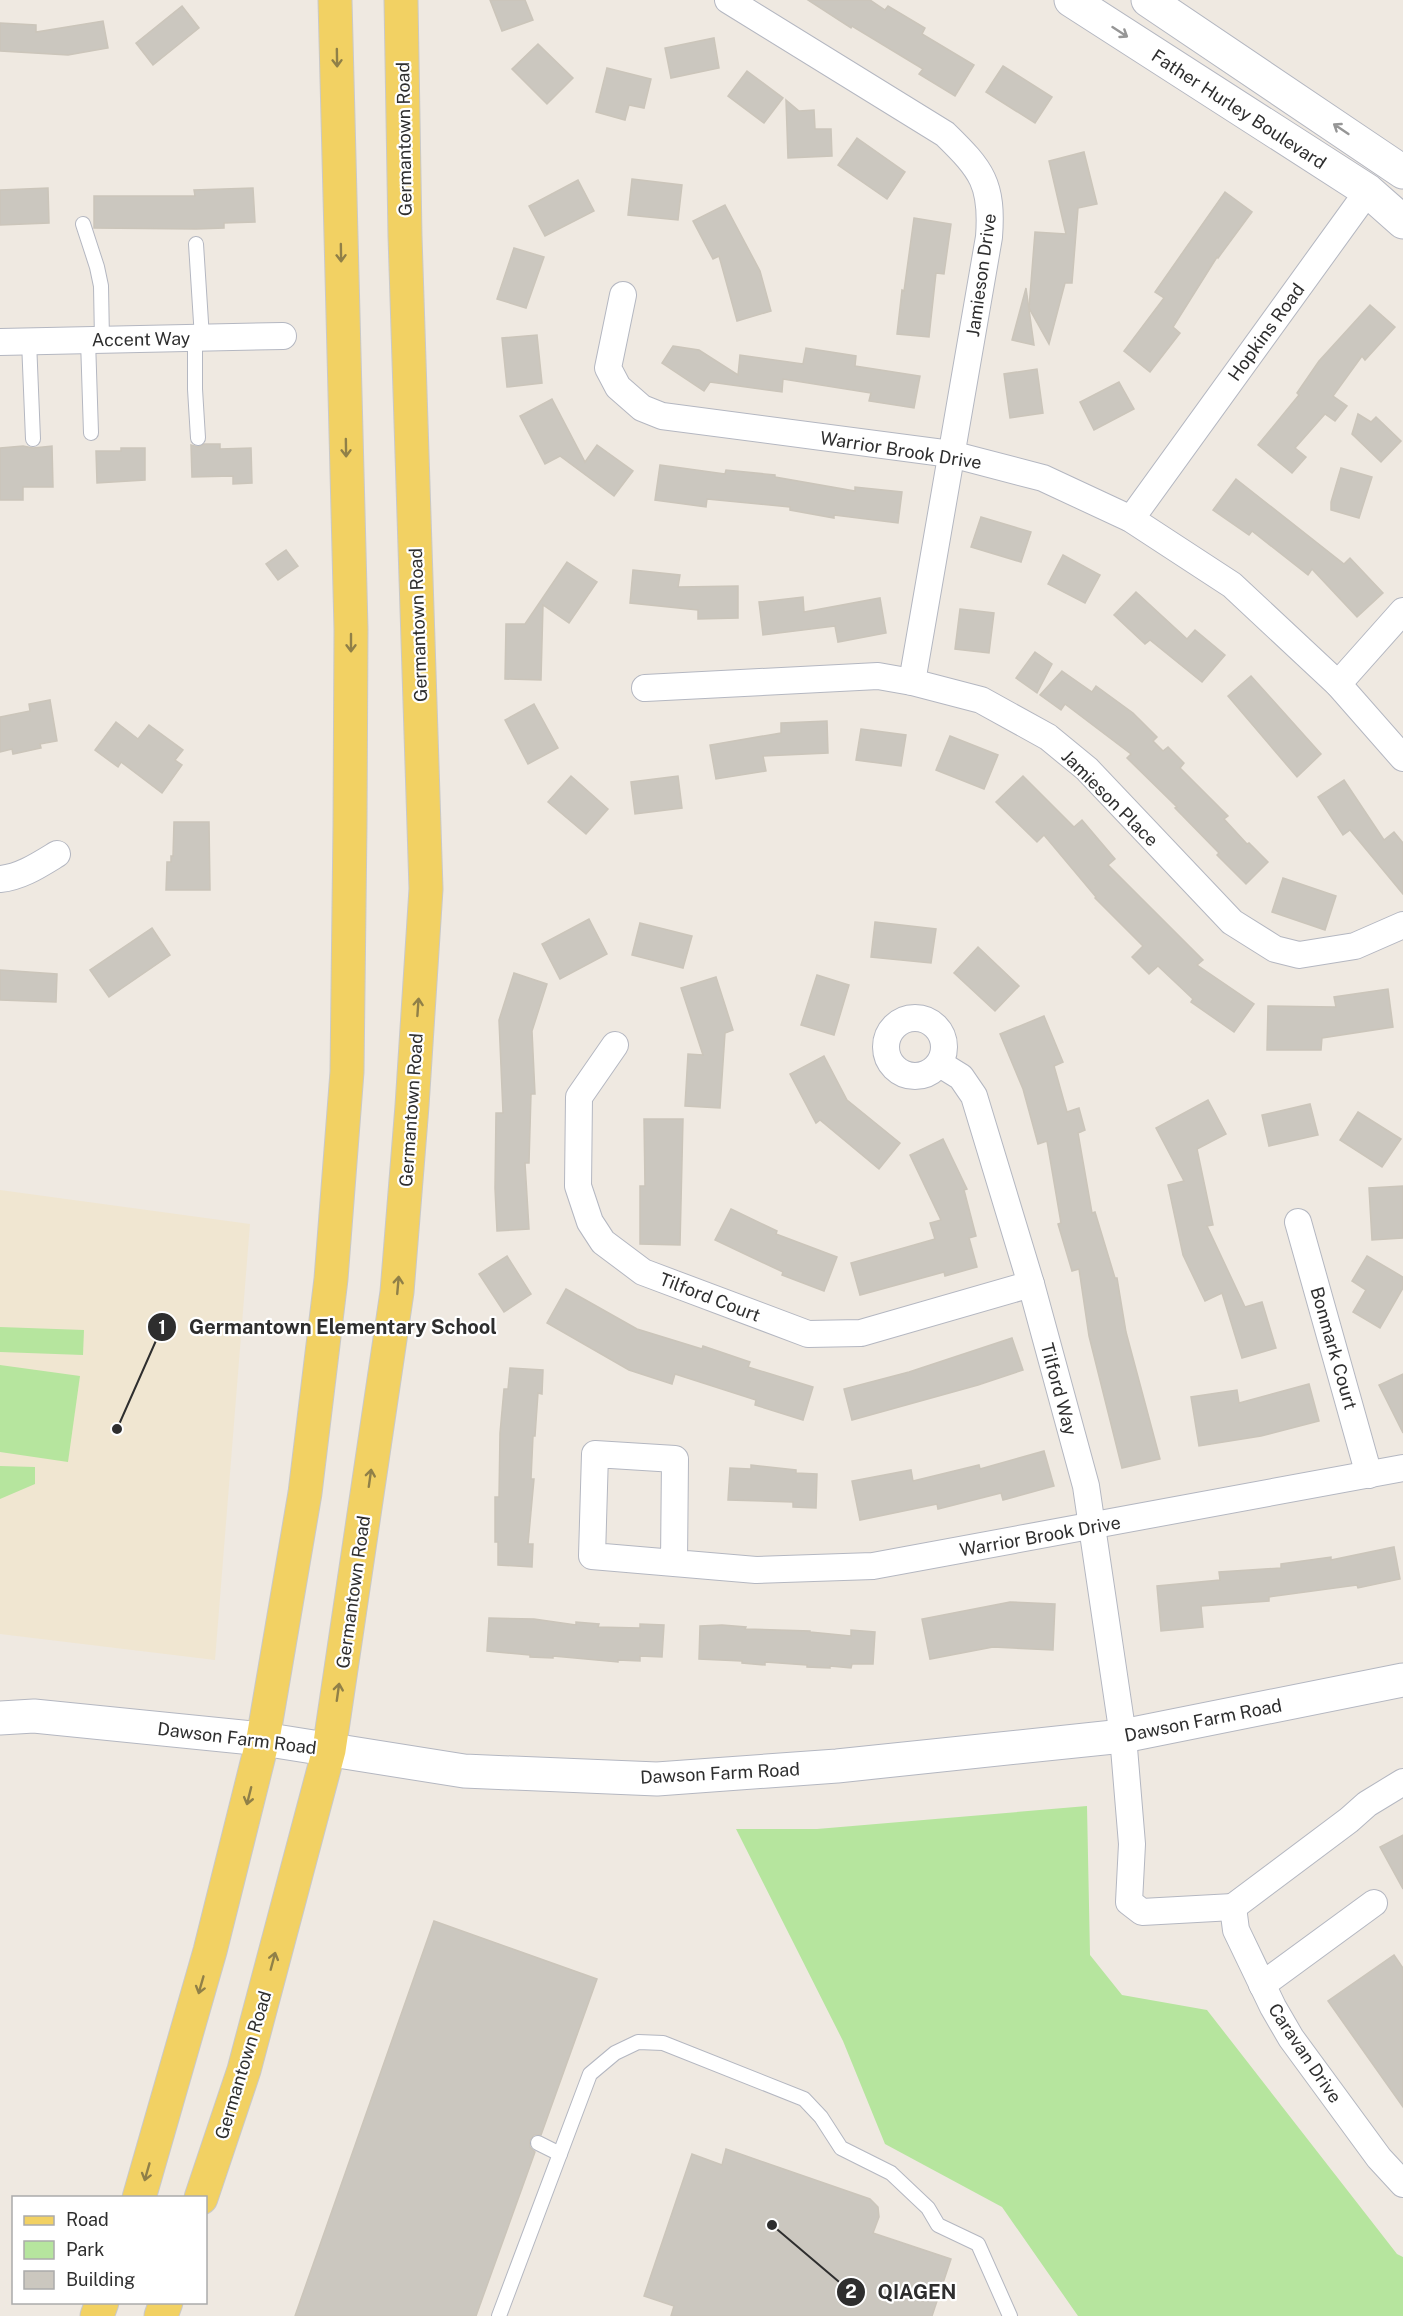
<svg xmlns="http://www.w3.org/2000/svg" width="1403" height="2316" font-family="'Public Sans',sans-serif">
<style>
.education{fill:#f0e6d1}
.green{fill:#b6e59e}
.building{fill:#cbc7bf;stroke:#cbc5ba;stroke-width:1.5}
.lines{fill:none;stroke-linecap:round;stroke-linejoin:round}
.lane-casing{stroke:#b4b7c1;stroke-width:16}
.street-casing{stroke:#b4b7c1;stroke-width:28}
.secondary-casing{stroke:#b4b7c1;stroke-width:35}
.primary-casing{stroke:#c9c9c9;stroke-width:35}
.lane{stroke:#fff;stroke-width:14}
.street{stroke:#fff;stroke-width:26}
.secondary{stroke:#fff;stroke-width:33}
.primary{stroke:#f2d163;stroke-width:33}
.oneway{stroke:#969696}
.oneway2{stroke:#908048}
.labels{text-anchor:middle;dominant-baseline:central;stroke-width:4.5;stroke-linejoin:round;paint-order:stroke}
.street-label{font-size:18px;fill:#2e2e2e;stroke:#fff}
.leader{fill:none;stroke:#2e2e2e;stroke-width:2}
.callout-dot{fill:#2e2e2e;stroke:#fff;stroke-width:2}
.mark-label{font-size:18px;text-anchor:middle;font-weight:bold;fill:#fff}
.callout-label{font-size:20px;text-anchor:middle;font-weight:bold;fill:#2e2e2e;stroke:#fff;stroke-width:4.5;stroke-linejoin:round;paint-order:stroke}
</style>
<rect width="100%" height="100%" fill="#efe9e1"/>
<path class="education" d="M 0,1190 L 250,1224 L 215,1660 L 0,1634 Z"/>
<g class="green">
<path d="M 0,1327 L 84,1330 L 83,1355 L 0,1352 Z"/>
<path d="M 0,1365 L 80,1376 L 68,1462 L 0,1452 Z"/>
<path d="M 0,1466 L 35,1467 L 35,1484 L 0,1499 Z"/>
<path d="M 1087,1806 L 1090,1955 L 1122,1995 L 1207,2010 L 1397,2254 L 1403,2257 L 1403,2316 L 1078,2316 L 1002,2207 L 885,2144 L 843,2041 L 736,1829 L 817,1829 Z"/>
</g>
<g class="building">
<path d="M 490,0 L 525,0 L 533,20 L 502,31 Z"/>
<path d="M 808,0 L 870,0 L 885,10 L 888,6 L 925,28 L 922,34 L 974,65 L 955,96 L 919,74 L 923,69 L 852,26 L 851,28 Z"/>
<path d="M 182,6 L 199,28 L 153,65 L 136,43 Z"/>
<path d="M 103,21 L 108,48 L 68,55 L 0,51 L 0,23 L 36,25 L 36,32 Z"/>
<path d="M 714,38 L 719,68 L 671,78 L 665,48 Z"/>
<path d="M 538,44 L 573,78 L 547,104 L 512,69 Z"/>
<path d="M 1003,66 L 1052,97 L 1035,123 L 986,92 Z"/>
<path d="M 607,68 L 651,79 L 644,108 L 629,105 L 625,120 L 596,112 Z"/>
<path d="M 747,71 L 783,98 L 764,123 L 728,96 Z"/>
<path d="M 786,100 L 799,111 L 814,110 L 815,129 L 831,129 L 832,156 L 788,158 Z"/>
<path d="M 857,138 L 905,172 L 887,199 L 838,165 Z"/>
<path d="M 1084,152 L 1097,204 L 1078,208 L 1072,283 L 1065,283 L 1049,344 L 1029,308 L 1035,232 L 1066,234 L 1049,161 Z"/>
<path d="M 632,179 L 682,185 L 678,220 L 628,215 Z"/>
<path d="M 578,180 L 594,211 L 545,236 L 529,206 Z"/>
<path d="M 48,188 L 49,223 L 0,225 L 0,190 Z"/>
<path d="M 253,188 L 255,222 L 224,223 L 224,228 L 196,229 L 94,228 L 94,196 L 195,196 L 194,190 Z"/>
<path d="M 1225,192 L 1252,212 L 1218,258 L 1217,257 L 1173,327 L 1180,333 L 1150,372 L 1124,351 L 1164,298 L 1155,292 Z"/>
<path d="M 725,205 L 760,271 L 771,311 L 737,321 L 719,256 L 713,259 L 693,221 Z"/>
<path d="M 914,218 L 951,224 L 944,274 L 936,273 L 929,337 L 897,334 L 902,290 L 904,291 Z"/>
<path d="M 514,248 L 544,257 L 526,308 L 497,299 Z"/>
<path d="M 1026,288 L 1034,345 L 1012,340 Z"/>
<path d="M 1370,305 L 1395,327 L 1365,360 L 1362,356 L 1333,396 L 1347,406 L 1335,421 L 1325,414 L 1295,448 L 1306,457 L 1292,473 L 1258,445 L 1299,395 L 1297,393 L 1319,361 Z"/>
<path d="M 537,335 L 542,383 L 507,387 L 502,338 Z"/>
<path d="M 673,346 L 699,350 L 738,375 L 740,355 L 803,364 L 806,348 L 856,356 L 855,366 L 920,376 L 914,408 L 869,401 L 871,393 L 783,379 L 782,392 L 710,382 L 704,391 L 662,363 Z"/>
<path d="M 1037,369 L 1043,413 L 1010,418 L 1004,374 Z"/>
<path d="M 1119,382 L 1134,409 L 1094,430 L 1080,402 Z"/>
<path d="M 552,399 L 585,462 L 597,445 L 633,471 L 614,496 L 560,456 L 545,464 L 520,416 Z"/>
<path d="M 1358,414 L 1371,422 L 1376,417 L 1401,441 L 1381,462 L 1352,434 Z"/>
<path d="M 204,444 L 220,444 L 220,449 L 251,448 L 252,483 L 233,484 L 233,476 L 192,477 L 191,445 L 198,447 Z"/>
<path d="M 23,446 L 33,448 L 52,446 L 53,487 L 23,487 L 23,500 L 0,500 L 0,448 Z"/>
<path d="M 121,448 L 145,448 L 145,480 L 97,483 L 96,451 L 121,451 Z"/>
<path d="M 660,465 L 725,474 L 726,470 L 775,475 L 775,477 L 855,491 L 855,487 L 902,492 L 898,523 L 834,515 L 834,518 L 790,510 L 790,507 L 707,499 L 706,507 L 655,500 Z"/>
<path d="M 1341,468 L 1372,477 L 1359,518 L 1331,510 L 1331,502 Z"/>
<path d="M 1236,479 L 1344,564 L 1350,558 L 1383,593 L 1357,617 L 1312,569 L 1308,575 L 1252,531 L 1249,535 L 1213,510 Z"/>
<path d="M 981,517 L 1031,532 L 1021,562 L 971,547 Z"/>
<path d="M 286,550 L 298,566 L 278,580 L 266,564 Z"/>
<path d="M 1063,555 L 1100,575 L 1085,603 L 1048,584 Z"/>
<path d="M 567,562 L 597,582 L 569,623 L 543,605 L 541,680 L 505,679 L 506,624 L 525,624 Z"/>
<path d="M 633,570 L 680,575 L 678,587 L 738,586 L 738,618 L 698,619 L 698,610 L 630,603 Z"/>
<path d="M 1136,592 L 1187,639 L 1195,630 L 1225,655 L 1202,682 L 1150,640 L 1145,644 L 1114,615 Z"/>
<path d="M 803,597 L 804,612 L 880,598 L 886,633 L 838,642 L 835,626 L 763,635 L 759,602 Z"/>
<path d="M 960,609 L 994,613 L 989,653 L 955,649 Z"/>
<path d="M 1035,652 L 1052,664 L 1037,693 L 1016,678 Z"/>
<path d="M 1062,671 L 1092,692 L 1096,686 L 1133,713 L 1157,737 L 1153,741 L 1163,751 L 1168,747 L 1184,763 L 1180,768 L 1228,816 L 1224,819 L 1247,844 L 1249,843 L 1268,862 L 1246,884 L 1217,855 L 1219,853 L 1175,808 L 1177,807 L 1127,758 L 1131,754 L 1065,704 L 1061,710 L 1040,695 Z"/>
<path d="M 1251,676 L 1321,754 L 1297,777 L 1228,696 Z"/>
<path d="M 50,700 L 57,741 L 40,744 L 41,748 L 13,754 L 12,749 L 0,752 L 0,717 L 30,711 L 29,704 Z"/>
<path d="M 534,704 L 558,748 L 528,764 L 505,720 Z"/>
<path d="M 827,721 L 828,753 L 763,756 L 766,771 L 716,779 L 710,745 L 781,733 L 781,723 Z"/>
<path d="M 116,722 L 138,739 L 149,725 L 183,750 L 175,760 L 182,765 L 162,793 L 121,762 L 118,767 L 95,750 Z"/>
<path d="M 861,729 L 906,735 L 901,766 L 856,760 Z"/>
<path d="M 950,736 L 998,755 L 984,789 L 936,770 Z"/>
<path d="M 571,776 L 608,809 L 586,834 L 548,802 Z"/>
<path d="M 678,776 L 682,808 L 635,814 L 631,782 Z"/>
<path d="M 1023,776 L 1074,827 L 1082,820 L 1115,859 L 1108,865 L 1203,960 L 1197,965 L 1254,1004 L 1234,1032 L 1191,1002 L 1193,999 L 1158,966 L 1149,974 L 1132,957 L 1143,946 L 1095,898 L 1096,897 L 1044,835 L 1037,842 L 996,802 Z"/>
<path d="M 1344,780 L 1384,840 L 1394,832 L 1403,843 L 1403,894 L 1350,830 L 1343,835 L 1318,797 Z"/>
<path d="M 174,822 L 209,822 L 210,890 L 166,890 L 167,862 L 171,862 L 171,856 L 173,856 Z"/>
<path d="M 1283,878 L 1336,896 L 1325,930 L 1272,912 Z"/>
<path d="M 589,919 L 607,954 L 560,979 L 542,944 Z"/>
<path d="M 875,922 L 936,929 L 931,963 L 871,957 Z"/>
<path d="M 640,923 L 692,936 L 683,968 L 632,955 Z"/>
<path d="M 152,928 L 170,955 L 109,997 L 90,970 Z"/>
<path d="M 978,947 L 1019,986 L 995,1011 L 954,973 Z"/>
<path d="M 0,970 L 57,974 L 56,1002 L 0,1000 Z"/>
<path d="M 514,973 L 547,984 L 532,1031 L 535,1094 L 531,1094 L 529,1163 L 525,1163 L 529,1229 L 497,1231 L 495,1188 L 496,1113 L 503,1113 L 499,1020 Z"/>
<path d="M 817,975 L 849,985 L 834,1035 L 801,1025 Z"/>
<path d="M 716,977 L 733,1030 L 725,1033 L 720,1108 L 685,1106 L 688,1054 L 703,1055 L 681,988 Z"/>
<path d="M 1388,989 L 1393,1027 L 1322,1038 L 1321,1050 L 1267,1050 L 1268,1006 L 1336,1007 L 1334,997 Z"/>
<path d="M 1044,1016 L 1063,1062 L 1054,1066 L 1067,1112 L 1079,1108 L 1085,1130 L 1078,1133 L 1092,1213 L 1095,1212 L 1115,1278 L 1117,1278 L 1126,1332 L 1160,1459 L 1122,1468 L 1089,1336 L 1079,1269 L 1072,1271 L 1058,1224 L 1061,1223 L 1047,1141 L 1038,1144 L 1023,1089 L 1000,1034 Z"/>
<path d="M 824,1056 L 847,1100 L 900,1143 L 879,1169 L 820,1120 L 816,1123 L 790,1074 Z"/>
<path d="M 1208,1100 L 1226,1134 L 1197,1149 L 1213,1225 L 1207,1226 L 1245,1307 L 1262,1302 L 1276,1348 L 1242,1358 L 1222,1293 L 1205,1301 L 1183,1255 L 1168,1185 L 1184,1181 L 1156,1128 Z"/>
<path d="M 1310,1104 L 1318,1135 L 1269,1146 L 1262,1115 Z"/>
<path d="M 1358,1112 L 1401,1139 L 1382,1167 L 1340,1140 Z"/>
<path d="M 644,1119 L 683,1119 L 680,1245 L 640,1244 L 640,1186 L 645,1186 Z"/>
<path d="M 943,1139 L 967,1189 L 964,1190 L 976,1236 L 969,1238 L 977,1267 L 945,1276 L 944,1272 L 860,1295 L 851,1263 L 935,1239 L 930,1223 L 941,1220 L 910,1155 Z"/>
<path d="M 1403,1186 L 1403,1238 L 1372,1240 L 1369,1188 Z"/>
<path d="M 731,1209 L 777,1231 L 776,1234 L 837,1257 L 824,1291 L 782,1275 L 783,1272 L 715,1240 Z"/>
<path d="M 507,1256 L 531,1294 L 504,1312 L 479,1274 Z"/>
<path d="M 1367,1256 L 1403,1277 L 1403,1288 L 1380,1328 L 1353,1312 L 1366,1290 L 1352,1281 Z"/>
<path d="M 566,1289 L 637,1329 L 702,1349 L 703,1346 L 750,1362 L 748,1367 L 813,1387 L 803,1420 L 755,1405 L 756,1400 L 675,1374 L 672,1384 L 629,1370 L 547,1323 Z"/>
<path d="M 1012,1338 L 1023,1370 L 978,1385 L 852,1420 L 844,1389 L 909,1372 Z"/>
<path d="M 510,1368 L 543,1370 L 542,1394 L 538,1393 L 535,1436 L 533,1436 L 531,1479 L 534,1479 L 528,1544 L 533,1544 L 532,1567 L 498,1565 L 498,1542 L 495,1542 L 495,1497 L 499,1497 L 500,1433 L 504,1389 L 508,1389 Z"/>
<path d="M 1403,1374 L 1403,1433 L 1379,1385 Z"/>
<path d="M 1309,1384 L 1319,1421 L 1261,1436 L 1199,1446 L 1191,1397 L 1237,1390 L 1239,1403 Z"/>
<path d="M 1044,1451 L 1054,1486 L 1003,1500 L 1001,1493 L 938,1509 L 937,1504 L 860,1520 L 852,1481 L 911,1470 L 913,1481 L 979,1465 L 980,1469 Z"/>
<path d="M 751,1465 L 796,1470 L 796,1473 L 817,1474 L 816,1508 L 793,1507 L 793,1502 L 728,1500 L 730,1468 L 751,1469 Z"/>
<path d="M 1394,1547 L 1400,1579 L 1358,1588 L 1357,1585 L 1269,1597 L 1269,1601 L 1201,1606 L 1203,1627 L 1161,1631 L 1157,1586 L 1220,1580 L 1219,1572 L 1281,1568 L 1281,1564 L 1331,1557 L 1331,1560 Z"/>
<path d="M 1010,1602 L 1055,1604 L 1053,1650 L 993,1647 L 930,1659 L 922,1619 Z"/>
<path d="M 489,1618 L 534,1619 L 576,1625 L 576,1622 L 599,1624 L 598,1627 L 640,1628 L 640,1624 L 664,1625 L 662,1657 L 640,1656 L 640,1661 L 618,1660 L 618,1662 L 553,1656 L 553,1658 L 530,1657 L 530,1655 L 487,1651 Z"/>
<path d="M 722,1625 L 746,1627 L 745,1629 L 810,1631 L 810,1632 L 851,1636 L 851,1630 L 875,1632 L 873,1664 L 852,1664 L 851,1668 L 830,1666 L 830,1668 L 807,1667 L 807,1665 L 765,1662 L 765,1665 L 742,1663 L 742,1661 L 699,1659 L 700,1626 Z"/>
<path d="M 1403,1835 L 1403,1889 L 1380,1847 Z"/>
<path d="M 434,1921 L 597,1979 L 541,2135 L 534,2135 L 530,2140 L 530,2147 L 535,2152 L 476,2316 L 295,2316 Z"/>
<path d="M 1394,1955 L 1403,1968 L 1403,2107 L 1328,2001 Z"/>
<path d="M 726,2149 L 870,2199 L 878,2207 L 879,2217 L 873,2233 L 951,2259 L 932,2316 L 671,2316 L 674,2306 L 644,2296 L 692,2154 L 722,2165 Z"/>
</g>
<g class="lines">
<g class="lane-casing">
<g id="lane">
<path d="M 83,224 L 97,267 L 101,286 L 102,340"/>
<path d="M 196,244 L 202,338"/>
<path d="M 195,338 L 195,389 L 198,438"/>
<path d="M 88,340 L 91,433"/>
<path d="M 29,341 L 33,439"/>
<path d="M 538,2143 L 560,2154"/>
<path d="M 499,2316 L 590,2074 L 615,2053 L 638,2042 L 663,2043 L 804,2099 L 821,2117 L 841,2148 L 891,2173 L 928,2208 L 938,2225 L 978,2244 L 1010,2316"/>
</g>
</g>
<g class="street-casing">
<g id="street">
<path d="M 728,0 L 945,134 C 982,170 993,184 989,237 L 912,682"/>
<path d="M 623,295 L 608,368 L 618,387 L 642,408 L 662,416 L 951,454 L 1043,478 L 1131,519 L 1232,585 L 1338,684 L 1403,758"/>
<path d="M 0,342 L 283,336"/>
<path d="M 1131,519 L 1368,191"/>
<path d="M 1338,684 L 1403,611"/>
<path d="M 645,688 L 878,676 L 912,682 L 981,700 L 1048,737 L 1087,769 L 1232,922 L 1275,949 L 1299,955 L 1355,946 L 1403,925"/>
<path d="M 0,879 C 21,877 39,865 57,854"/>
<circle cx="915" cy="1047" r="29"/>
<path d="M 615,1045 L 579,1097 L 578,1186 L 590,1222 L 603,1242 L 643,1272 L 808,1334 L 861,1333 L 1031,1284"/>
<path d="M 940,1064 L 961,1077 L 974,1096 L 1031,1284 L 1086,1486 L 1123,1736 L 1132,1844 L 1129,1902 L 1142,1912 L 1233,1907"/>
<path d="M 1298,1222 L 1369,1475"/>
<path d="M 674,1563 L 675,1459 L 595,1454 L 592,1556 L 756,1570 L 873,1566 L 1403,1468"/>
<path d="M 1403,1782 L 1367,1804 L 1349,1820 L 1233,1907 L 1236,1930 L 1273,2007 L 1291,2038 L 1379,2158 L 1403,2184"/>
<path d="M 1262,1985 L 1374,1903"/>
</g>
</g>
<g class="secondary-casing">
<g id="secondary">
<path d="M 1071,0 L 1368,191 L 1403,222"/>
<path d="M 1148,0 L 1403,172"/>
<path d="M 0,1718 L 34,1716 L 263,1739 L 464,1771 L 657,1779 L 837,1766 L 1123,1736 L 1403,1680"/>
</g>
</g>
<g class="primary-casing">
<g id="primary">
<path d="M 139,2198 L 210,1951 L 263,1739 L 305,1493 L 331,1279 L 347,1072 L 350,825 L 351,629 L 335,0"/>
<path d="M 201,2198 L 244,2070 L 329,1750 L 397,1292 L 412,1106 L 426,889 L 405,236 L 401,0"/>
<path d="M 97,2316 L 102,2302"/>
<path d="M 161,2316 L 166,2302"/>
</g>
</g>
<use href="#lane" class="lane"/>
<use href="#street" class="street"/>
<use href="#secondary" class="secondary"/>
<use href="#primary" class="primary"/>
</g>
<defs><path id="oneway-shaft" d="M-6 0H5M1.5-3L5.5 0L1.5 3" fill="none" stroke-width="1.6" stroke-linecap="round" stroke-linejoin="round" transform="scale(1.5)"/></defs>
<g class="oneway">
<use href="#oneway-shaft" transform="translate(1120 32) rotate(33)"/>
<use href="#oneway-shaft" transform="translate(1341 129) rotate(-146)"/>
</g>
<g class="oneway2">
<use href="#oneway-shaft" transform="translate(337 58) rotate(89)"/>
<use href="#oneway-shaft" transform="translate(341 253) rotate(89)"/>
<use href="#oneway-shaft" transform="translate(346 448) rotate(89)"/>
<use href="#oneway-shaft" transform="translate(351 643) rotate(90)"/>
<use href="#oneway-shaft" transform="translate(418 1007) rotate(-86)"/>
<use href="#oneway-shaft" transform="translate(398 1285) rotate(-85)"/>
<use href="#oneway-shaft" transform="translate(370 1478) rotate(-82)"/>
<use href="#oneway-shaft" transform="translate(338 1692) rotate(-82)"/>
<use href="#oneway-shaft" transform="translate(249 1796) rotate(104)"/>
<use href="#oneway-shaft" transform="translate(273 1961) rotate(-75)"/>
<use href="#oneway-shaft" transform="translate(201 1985) rotate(106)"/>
<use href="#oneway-shaft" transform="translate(147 2172) rotate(106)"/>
</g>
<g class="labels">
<g class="street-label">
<text transform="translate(1239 109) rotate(33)">Father Hurley Boulevard</text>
<text transform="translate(404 139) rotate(-91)">Germantown Road</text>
<text transform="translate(981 275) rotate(-82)">Jamieson Drive</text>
<text transform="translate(1266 332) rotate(-54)">Hopkins Road</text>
<text transform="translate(141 339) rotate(-1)">Accent Way</text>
<text transform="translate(901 450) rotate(9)">Warrior Brook Drive</text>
<text transform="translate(418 625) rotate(-92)">Germantown Road</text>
<text transform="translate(1110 798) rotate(45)">Jamieson Place</text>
<text transform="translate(411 1110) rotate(-86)">Germantown Road</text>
<text transform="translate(710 1297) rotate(21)">Tilford Court</text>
<text transform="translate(1334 1348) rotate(74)">Bonmark Court</text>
<text transform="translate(1059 1389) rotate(75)">Tilford Way</text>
<text transform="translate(1040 1536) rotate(-10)">Warrior Brook Drive</text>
<text transform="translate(353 1592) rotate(-82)">Germantown Road</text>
<text transform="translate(1203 1720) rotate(-11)">Dawson Farm Road</text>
<text transform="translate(237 1738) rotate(7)">Dawson Farm Road</text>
<text transform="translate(720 1773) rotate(-3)">Dawson Farm Road</text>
<text transform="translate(1305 2053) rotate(56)">Caravan Drive</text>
<text transform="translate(243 2065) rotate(-73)">Germantown Road</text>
</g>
</g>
<path class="leader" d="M117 1429L162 1327M772 2225L851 2292"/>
<g class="callout-dot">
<circle cx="117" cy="1429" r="6"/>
<circle cx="772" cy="2225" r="6"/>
<circle cx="162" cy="1327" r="15"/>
<circle cx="851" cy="2292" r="15"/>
</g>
<g class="mark-label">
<text x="162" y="1334">1</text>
<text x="851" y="2298">2</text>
</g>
<g class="callout-label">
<text x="343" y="1334">Germantown Elementary School</text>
<text x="917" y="2299">QIAGEN</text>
</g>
<rect x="12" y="2196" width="195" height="108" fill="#ffffff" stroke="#ababab" stroke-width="1.5"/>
<rect x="24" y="2216" width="30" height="9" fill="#f2d163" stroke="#ababab" stroke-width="1.5"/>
<text x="66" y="2226" font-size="18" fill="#2e2e2e">Road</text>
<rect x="24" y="2241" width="30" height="18" fill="#b6e59e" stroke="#ababab" stroke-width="1.5"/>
<text x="66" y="2256" font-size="18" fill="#2e2e2e">Park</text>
<rect x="24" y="2271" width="30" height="18" fill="#cbc7bf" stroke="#ababab" stroke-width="1.5"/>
<text x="66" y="2286" font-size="18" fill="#2e2e2e">Building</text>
</svg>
